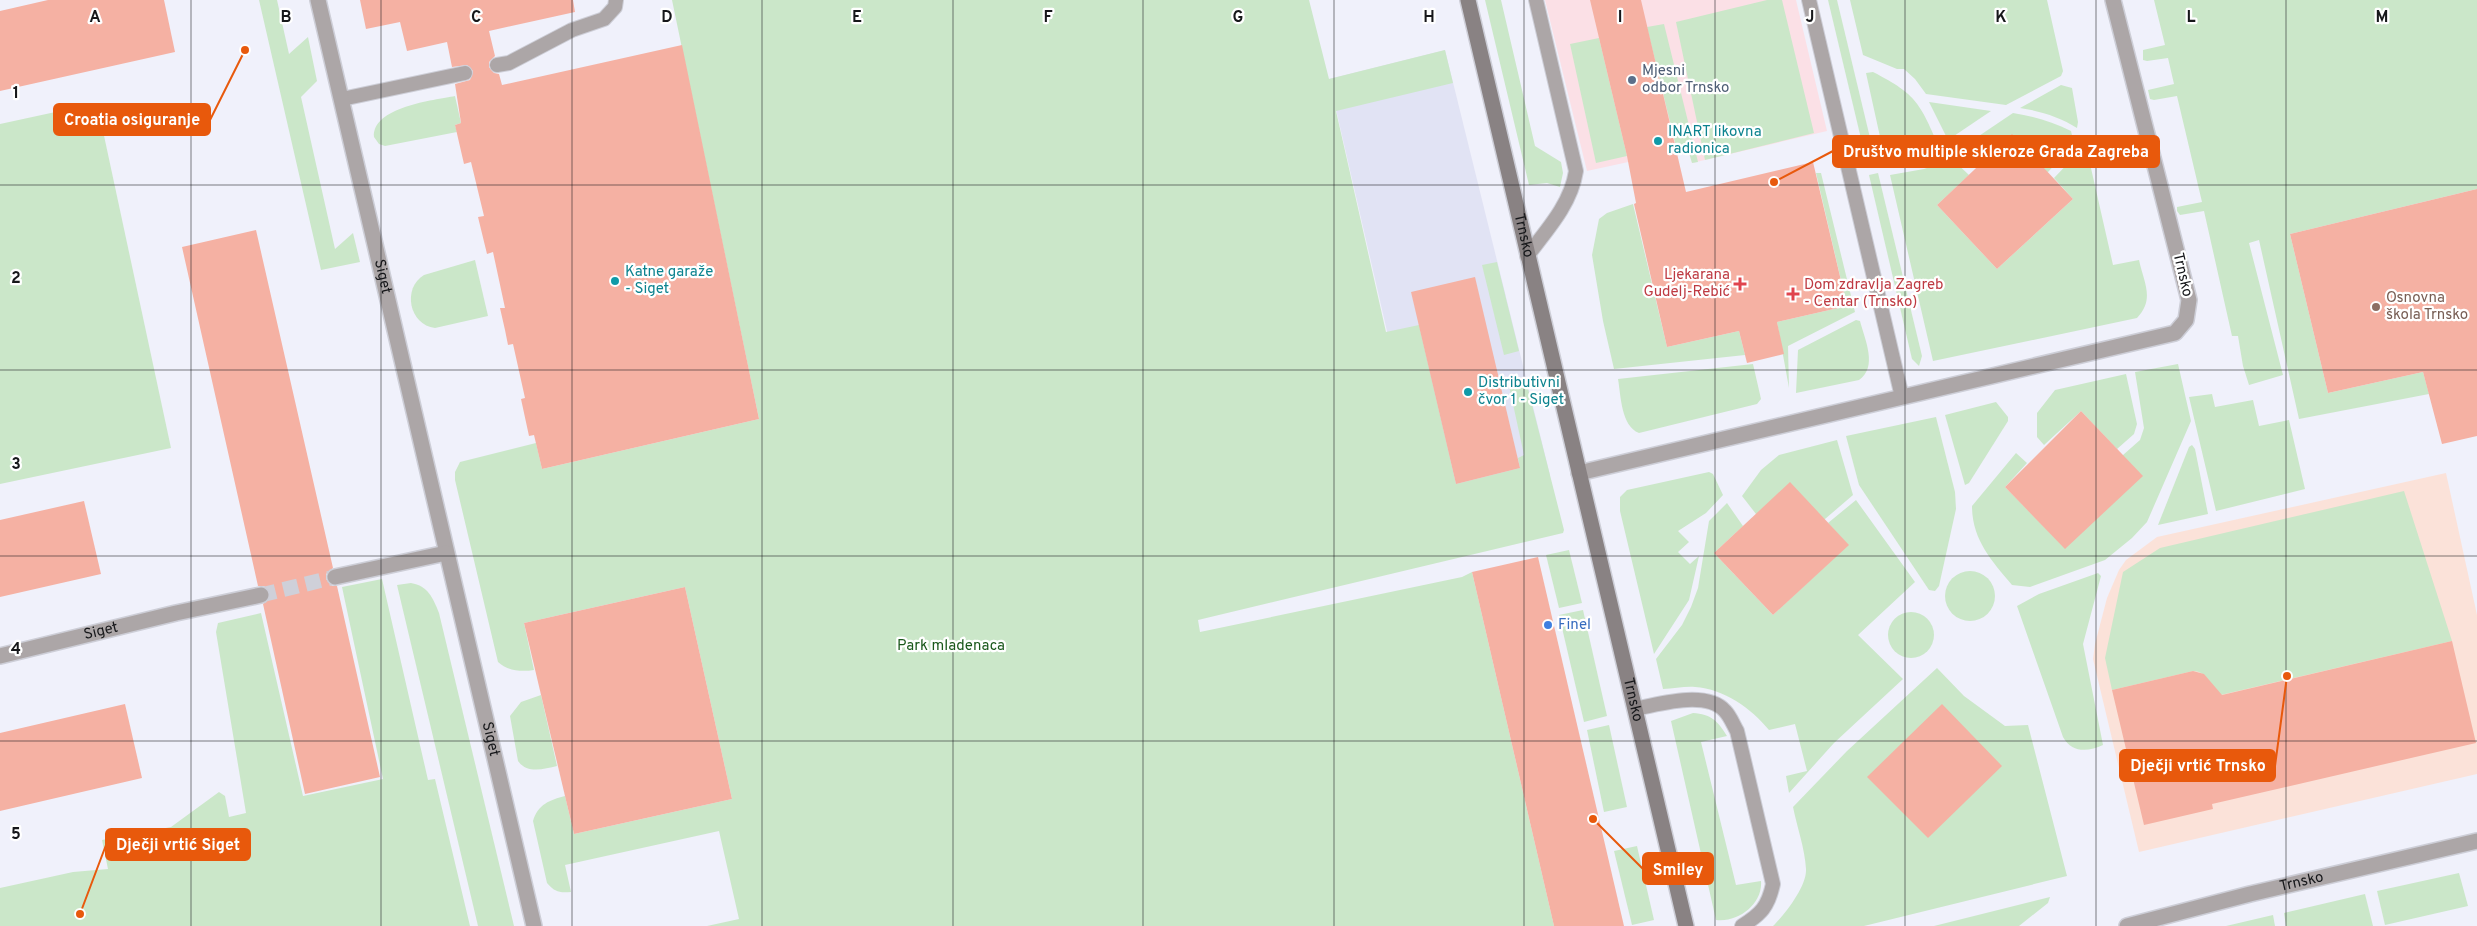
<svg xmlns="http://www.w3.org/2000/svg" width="2477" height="926" font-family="Overpass,sans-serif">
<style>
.commercial{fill:#fbe0e6}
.built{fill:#e1e3f4}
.education{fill:#fbe2d9}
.green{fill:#cbe7c9}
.building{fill:#f5b1a3}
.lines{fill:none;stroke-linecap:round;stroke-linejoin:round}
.street-tunnel{stroke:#cfd0d9;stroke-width:15;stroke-dasharray:15 8;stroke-linecap:butt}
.lane-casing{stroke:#cdced7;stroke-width:16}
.street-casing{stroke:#cdced7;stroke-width:18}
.secondary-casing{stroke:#cdced7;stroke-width:18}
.lane{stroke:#aca6a7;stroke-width:14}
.street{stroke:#aca6a7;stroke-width:15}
.secondary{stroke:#898283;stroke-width:15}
.grid{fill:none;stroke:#16171a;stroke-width:1;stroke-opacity:0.55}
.service-dot{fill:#5c6f8a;stroke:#fff;stroke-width:2}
.culture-dot{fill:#0f9aa8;stroke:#fff;stroke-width:2}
.health-dot{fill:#e0444e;stroke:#fff;stroke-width:2}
.education-dot{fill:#8d6e63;stroke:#fff;stroke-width:2}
.shop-dot{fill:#3f7fe0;stroke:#fff;stroke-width:2}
.labels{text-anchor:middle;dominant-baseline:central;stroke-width:4.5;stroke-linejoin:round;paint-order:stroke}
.service-label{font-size:15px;fill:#4e5e75;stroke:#fff;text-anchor:start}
.culture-label{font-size:15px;fill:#0d838f;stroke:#fff;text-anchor:start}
.street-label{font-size:15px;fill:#16171a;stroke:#fff}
.health-label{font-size:15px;fill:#be3a42;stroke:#fff;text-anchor:end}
.education-label{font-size:15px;fill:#785e54;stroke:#fff;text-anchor:start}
.shop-label{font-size:15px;fill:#366cbe;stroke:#fff;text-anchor:start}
.park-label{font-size:15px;fill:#1a581b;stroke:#fff}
.grid-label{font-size:16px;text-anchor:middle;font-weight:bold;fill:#16171a;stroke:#fff;stroke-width:4.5;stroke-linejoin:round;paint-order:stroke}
.leader{fill:none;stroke:#e8590c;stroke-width:2}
.callout-dot{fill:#e8590c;stroke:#fff;stroke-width:2}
.callout{fill:#e8590c;stroke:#e8590c;stroke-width:2}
.callout-label{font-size:16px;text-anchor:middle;font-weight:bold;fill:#fff}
</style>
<rect width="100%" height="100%" fill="#f0f1fb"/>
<path class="commercial" d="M 1545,0 L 1796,0 L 1827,131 L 1692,163 L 1688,149 L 1587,171 Z"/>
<path class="built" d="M 1445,50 L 1550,475 L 1427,505 L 1329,79 Z"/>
<path class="education" d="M 2446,473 L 2477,615 L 2477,774 L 2139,852 L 2093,659 L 2095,644 L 2107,598 L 2119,570 L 2126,560 L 2157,537 Z"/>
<g class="green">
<path d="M 259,0 L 277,0 L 289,54 L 308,37 L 317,81 L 301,97 L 335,249 L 353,233 L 360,262 L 321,270 Z"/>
<path d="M 672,0 L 1309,0 L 1329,79 L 1445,50 L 1453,83 L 1336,111 L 1386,332 L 1419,325 L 1456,484 L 1520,468 L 1518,458 L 1524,455 L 1508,381 L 1525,377 L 1564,530 L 1563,533 L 1198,620 L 1200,632 L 1462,577 L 1472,572 L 1554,926 L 707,926 L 739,919 L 719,831 L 565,865 L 571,892 C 559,893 555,892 547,883 L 533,821 C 538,804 550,800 565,796 L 574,834 L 732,799 L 685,587 L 524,623 L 534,670 C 521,672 508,671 498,662 L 455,480 L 455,472 L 460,462 L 536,443 L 542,469 L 759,419 Z"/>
<path d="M 1485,0 L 1501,0 L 1535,146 L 1561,162 L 1563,173 L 1560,187 L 1547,183 L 1529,185 Z"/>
<path d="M 1767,0 L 1782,0 L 1814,133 L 1705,160 L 1676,22 Z"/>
<path d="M 1828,0 L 1837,0 L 1877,167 L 1868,168 Z"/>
<path d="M 1850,0 L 2047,0 L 2063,71 L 2061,76 L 2006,105 L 1926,94 L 1915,79 L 1904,69 L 1897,69 L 1863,55 Z"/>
<path d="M 2154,0 L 2477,0 L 2477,189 L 2290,234 L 2328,393 L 2423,372 L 2429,394 L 2299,419 L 2259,240 L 2249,243 L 2283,375 L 2249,385 L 2243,366 L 2238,336 L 2232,336 L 2204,211 L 2180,215 L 2177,211 L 2177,207 L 2202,202 L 2177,96 L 2154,100 L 2150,99 L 2148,90 L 2174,84 L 2168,58 L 2147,61 L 2143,60 L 2143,50 L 2165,45 Z"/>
<path d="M 1664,24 L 1698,162 L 1692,163 L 1688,149 L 1677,151 L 1647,27 Z"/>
<path d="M 1599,38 L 1627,156 L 1596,163 L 1570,44 Z"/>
<path d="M 1873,72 C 1918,95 1920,104 1940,149 L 1886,164 L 1866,73 Z"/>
<path d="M 2061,85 L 2072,88 L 2078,122 L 2077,128 C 2060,117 2040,111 2020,108 Z"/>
<path d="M 455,96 L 461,123 L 455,125 L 457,132 L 385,146 L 379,144 L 374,137 C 372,107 434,100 455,96 Z"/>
<path d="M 1929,102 L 1991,111 L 1948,140 Z"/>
<path d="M 97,103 L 171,448 L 0,484 L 0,124 Z"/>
<path d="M 2013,113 C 2033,116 2052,122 2071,131 L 2074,144 L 2048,172 L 1982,163 L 1964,146 Z"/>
<path d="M 2078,153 L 2088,155 L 2113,265 L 2139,260 C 2144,283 2155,299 2137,318 L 1933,361 L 1890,175 L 1924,169 L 1952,159 L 1969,175 L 1937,205 L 1997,269 L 2073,199 L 2054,178 Z"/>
<path d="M 1816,173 L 1821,173 L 1855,312 L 1788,346 L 1789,388 L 1777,322 L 1847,306 Z"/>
<path d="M 1878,173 L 1922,356 L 1919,366 L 1912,359 L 1869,175 Z"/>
<path d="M 1633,204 L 1667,347 L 1739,331 L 1745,355 L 1614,369 L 1603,321 L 1592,255 L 1599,219 L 1607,213 Z"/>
<path d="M 475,260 L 488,316 L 435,328 C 409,325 402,288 424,275 Z"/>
<path d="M 1497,262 L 1519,351 L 1504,355 L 1482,265 Z"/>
<path d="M 1856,320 L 1860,321 C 1865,340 1878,367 1859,380 L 1796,393 L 1798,350 Z"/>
<path d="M 1753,364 L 1761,399 L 1757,404 L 1639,433 C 1621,426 1621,396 1618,379 Z"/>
<path d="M 2178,364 L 2191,421 L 2147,522 L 2132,538 L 2105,560 L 2030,587 L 2012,585 C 1992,561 1972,540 1972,506 L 2016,453 L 2027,463 L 2005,487 L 2065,548 L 2123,455 L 2140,440 L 2144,428 L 2135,372 Z"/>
<path d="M 2126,374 L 2137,424 L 2134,434 L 2117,449 L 2081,411 L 2044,445 L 2037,437 L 2037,413 L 2055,390 Z"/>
<path d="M 2212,394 L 2215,407 L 2253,400 L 2259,426 L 2289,420 L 2305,489 L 2216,511 L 2189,397 Z"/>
<path d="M 1996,402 L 2008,417 L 2008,421 L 1969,483 L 1965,485 L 1945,415 Z"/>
<path d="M 1936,417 L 1955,492 L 1956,509 L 1939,586 L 1935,591 L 1929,590 L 1859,485 L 1846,436 Z"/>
<path d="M 1837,440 L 1853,495 L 1825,519 L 1756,514 L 1742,496 L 1761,470 L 1779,455 Z"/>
<path d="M 2192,445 L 2195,449 L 2208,514 L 2158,525 L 2189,447 Z"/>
<path d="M 1709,472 L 1713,474 L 1723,495 L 1706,513 L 1678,531 L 1689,542 L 1678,552 L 1690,564 L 1699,556 L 1689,600 L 1654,654 L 1620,511 L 1620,497 L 1627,490 Z"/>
<path d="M 2404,491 L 2452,641 L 2212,697 C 2209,684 2209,672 2193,671 L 2112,690 L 2105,658 L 2123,572 L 2160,548 Z"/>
<path d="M 1856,500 L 1915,582 L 1858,635 L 1903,679 L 1834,743 L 1789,793 L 1786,776 L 1807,771 L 1795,724 L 1769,730 C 1751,708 1724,689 1695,687 C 1685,686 1674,689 1663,689 L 1656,659 L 1682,625 L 1691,607 L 1698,588 L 1709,521 L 1727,503 L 1743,526 L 1714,553 L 1773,615 L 1848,545 L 1828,523 Z"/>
<path d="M 1569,550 L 1582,603 L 1559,608 L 1546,555 Z"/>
<circle cx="1970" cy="596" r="25"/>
<path d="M 2098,573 L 2101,576 L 2083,644 L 2103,745 C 2088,752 2072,753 2063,737 L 2017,606 L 2039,594 Z"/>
<path d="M 382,579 L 428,780 L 435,779 L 470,926 L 0,926 L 0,888 L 73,872 L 108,869 L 102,840 L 171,827 L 219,792 L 225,796 L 229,817 L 246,813 L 216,632 L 218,623 L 261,613 L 303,796 L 383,779 L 342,587 Z"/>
<path d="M 411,583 C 428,586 433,598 439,613 L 514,926 L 478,926 L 397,585 Z"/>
<path d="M 1583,610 L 1607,716 L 1584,722 L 1559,615 Z"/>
<circle cx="1911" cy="635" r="23"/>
<path d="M 1937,668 L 1964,696 L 2005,726 L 2028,725 L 2067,876 L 1864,926 L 1773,926 C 1785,914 1807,886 1806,869 C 1805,849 1797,827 1793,807 L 1847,751 Z"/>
<path d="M 541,695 L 557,766 C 544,769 527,774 518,761 L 510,716 L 521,702 Z"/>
<path d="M 1693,713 C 1711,714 1718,721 1727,736 L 1701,742 L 1736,885 L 1761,881 C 1763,904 1738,923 1716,920 L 1671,721 Z"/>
<path d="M 1609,725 L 1627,807 L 1604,812 L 1587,730 Z"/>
<path d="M 1637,846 L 1654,920 L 1632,925 L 1614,851 Z"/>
<path d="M 2459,873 L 2468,906 L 2385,925 L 2377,891 Z"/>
<path d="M 2365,894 L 2373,926 L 2286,926 L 2284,913 Z"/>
<path d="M 2050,897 L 2048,903 L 2019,926 L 1934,926 Z"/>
<path d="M 2273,915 L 2275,926 L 2226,926 Z"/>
</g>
<g class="building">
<path d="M 48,0 L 164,0 L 175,52 L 0,91 L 0,11 Z"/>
<path d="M 360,0 L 573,0 L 575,12 L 489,31 L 495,56 L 489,62 L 489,67 L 494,73 L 499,74 L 502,85 L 682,45 L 759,419 L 542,469 L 534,435 L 529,436 L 521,399 L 525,398 L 513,344 L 508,345 L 505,330 L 500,308 L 505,308 L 493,252 L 487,254 L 478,217 L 484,216 L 471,162 L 464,164 L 455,125 L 461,123 L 455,84 L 470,80 L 473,71 L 467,65 L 452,67 L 447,42 L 407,51 L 400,22 L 366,29 Z"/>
<path d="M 1590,0 L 1641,0 L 1686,192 L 1813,162 L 1847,306 L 1777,322 L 1784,354 L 1747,363 L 1739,331 L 1667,347 L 1634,204 L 1636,203 L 1627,156 Z"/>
<path d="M 2012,134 L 2073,199 L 1997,269 L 1937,205 Z"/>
<path d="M 2477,189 L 2477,436 L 2442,444 L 2423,372 L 2328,393 L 2290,234 Z"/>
<path d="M 256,230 L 333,568 L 326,574 L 326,579 L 332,586 L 337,586 L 380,777 L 305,794 L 263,604 L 270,598 L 270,593 L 264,586 L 258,586 L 182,247 Z"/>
<path d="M 1475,277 L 1520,468 L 1456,484 L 1411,292 Z"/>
<path d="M 2081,411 L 2143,476 L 2065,549 L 2005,487 Z"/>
<path d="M 1790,482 L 1849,545 L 1773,615 L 1714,553 Z"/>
<path d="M 84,501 L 101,574 L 0,597 L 0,520 Z"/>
<path d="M 1538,557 L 1624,926 L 1554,926 L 1472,572 Z"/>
<path d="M 685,587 L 732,799 L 574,834 L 524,623 Z"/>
<path d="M 2452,641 L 2476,743 L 2212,804 L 2213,809 L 2144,825 L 2112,690 L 2193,671 L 2204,674 L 2222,695 Z"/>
<path d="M 125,704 L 142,778 L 0,811 L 0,733 Z"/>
<path d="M 1942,704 L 2002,766 L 1928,838 L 1867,777 Z"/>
</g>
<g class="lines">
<path class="street-tunnel" d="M 261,595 L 335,577"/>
<g class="lane-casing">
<g id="lane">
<path d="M 1809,0 L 1902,397"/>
<path d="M 497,65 L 509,63 L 572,30 L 604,19 L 615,7 L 616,0"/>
<path d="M 342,99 L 465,73"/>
<path d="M 1527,256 C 1547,230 1571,204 1576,171 L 1536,0"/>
<path d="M 1635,709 C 1658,704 1707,690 1725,711 C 1730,716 1733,724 1737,731 L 1773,884 C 1768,907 1761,914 1742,926"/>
</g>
</g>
<g class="street-casing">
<g id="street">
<path id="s1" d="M 318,0 L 534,926"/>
<path d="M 1579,473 L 2175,333 L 2186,320 L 2189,300 L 2113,0"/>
<path d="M 335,577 L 446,553"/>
<path id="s2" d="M 0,656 L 176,613 L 261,595"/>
<path id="s3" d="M 2127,926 L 2250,894 L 2477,841"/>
</g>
</g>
<g class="secondary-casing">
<g id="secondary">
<path id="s4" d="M 1468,0 L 1686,926"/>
</g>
</g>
<use href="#lane" class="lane"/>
<use href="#street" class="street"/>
<use href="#secondary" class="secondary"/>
</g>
<path class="grid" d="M 191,0 L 191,926M 381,0 L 381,926M 572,0 L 572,926M 762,0 L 762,926M 953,0 L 953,926M 1143,0 L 1143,926M 1334,0 L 1334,926M 1524,0 L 1524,926M 1715,0 L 1715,926M 1905,0 L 1905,926M 2096,0 L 2096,926M 2286,0 L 2286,926M 0,185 L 2477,185M 0,370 L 2477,370M 0,556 L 2477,556M 0,741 L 2477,741"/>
<circle class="service-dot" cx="1632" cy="80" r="5"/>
<g class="culture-dot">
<circle cx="1658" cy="141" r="5"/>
<circle cx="615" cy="281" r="5"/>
<circle cx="1468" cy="392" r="5"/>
</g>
<g class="health-dot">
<path d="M1737.5 276.5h5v5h5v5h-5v5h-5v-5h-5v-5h5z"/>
<path d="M1790.5 286.5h5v5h5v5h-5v5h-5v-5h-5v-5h5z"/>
</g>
<circle class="education-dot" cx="2376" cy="307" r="5"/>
<circle class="shop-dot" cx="1548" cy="625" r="5"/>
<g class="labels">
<g class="service-label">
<text x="1642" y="71">Mjesni<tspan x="1642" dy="17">odbor Trnsko</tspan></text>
</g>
<g class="culture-label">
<text x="1668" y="132">INART likovna<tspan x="1668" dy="17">radionica</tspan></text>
<text x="625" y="272">Katne garaže<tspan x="625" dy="17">- Siget</tspan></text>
<text x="1478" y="383">Distributivni<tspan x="1478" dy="17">čvor 1 - Siget</tspan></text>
</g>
<g class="street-label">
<text stroke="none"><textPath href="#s4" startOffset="242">Trnsko</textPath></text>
<text transform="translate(2182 275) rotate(77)">Trnsko</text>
<text stroke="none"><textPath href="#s1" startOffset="284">Siget</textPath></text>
<text stroke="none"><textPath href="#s2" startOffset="104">Siget</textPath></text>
<text stroke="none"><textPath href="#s4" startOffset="719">Trnsko</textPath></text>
<text stroke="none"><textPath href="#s1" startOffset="759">Siget</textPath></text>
<text stroke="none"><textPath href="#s3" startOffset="180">Trnsko</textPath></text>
</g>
<g class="health-label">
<text x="1730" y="275">Ljekarana<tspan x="1730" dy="17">Gudelj-Rebić</tspan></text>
<text x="1804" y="285" text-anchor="start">Dom zdravlja Zagreb<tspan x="1804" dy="17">- Centar (Trnsko)</tspan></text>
</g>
<g class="education-label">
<text x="2386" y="298">Osnovna<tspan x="2386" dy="17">škola Trnsko</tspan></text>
</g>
<g class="shop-label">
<text x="1558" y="625">Finel</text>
</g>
<g class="park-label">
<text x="951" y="646">Park mladenaca</text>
</g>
</g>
<g class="grid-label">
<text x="95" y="22">A</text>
<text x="286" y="22">B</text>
<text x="476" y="22">C</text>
<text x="667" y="22">D</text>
<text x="857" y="22">E</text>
<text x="1048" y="22">F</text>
<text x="1238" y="22">G</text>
<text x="1429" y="22">H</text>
<text x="1620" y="22">I</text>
<text x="1810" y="22">J</text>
<text x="2001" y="22">K</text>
<text x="2191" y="22">L</text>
<text x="2382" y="22">M</text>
<text x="16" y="98">1</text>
<text x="16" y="283">2</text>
<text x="16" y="469">3</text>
<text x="16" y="654">4</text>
<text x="16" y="839">5</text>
</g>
<path class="leader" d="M245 50L210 120M1774 182L1833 151M2287 676L2275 766M80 914L106 845M1593 819L1643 869"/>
<g class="callout-dot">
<circle cx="245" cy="50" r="5"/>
<circle cx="1774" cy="182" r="5"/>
<circle cx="2287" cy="676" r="5"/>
<circle cx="80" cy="914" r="5"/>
<circle cx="1593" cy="819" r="5"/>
</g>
<g class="callout">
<rect x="54" y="104" width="156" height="31" rx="5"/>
<rect x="1833" y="136" width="326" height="31" rx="5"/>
<rect x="2120" y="750" width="155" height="31" rx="5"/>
<rect x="106" y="829" width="144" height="31" rx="5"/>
<rect x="1643" y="853" width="70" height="31" rx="5"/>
</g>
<g class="callout-label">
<text x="132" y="125">Croatia osiguranje</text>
<text x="1996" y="157">Društvo multiple skleroze Grada Zagreba</text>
<text x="2198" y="771">Dječji vrtić Trnsko</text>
<text x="178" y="850">Dječji vrtić Siget</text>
<text x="1678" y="875">Smiley</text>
</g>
</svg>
